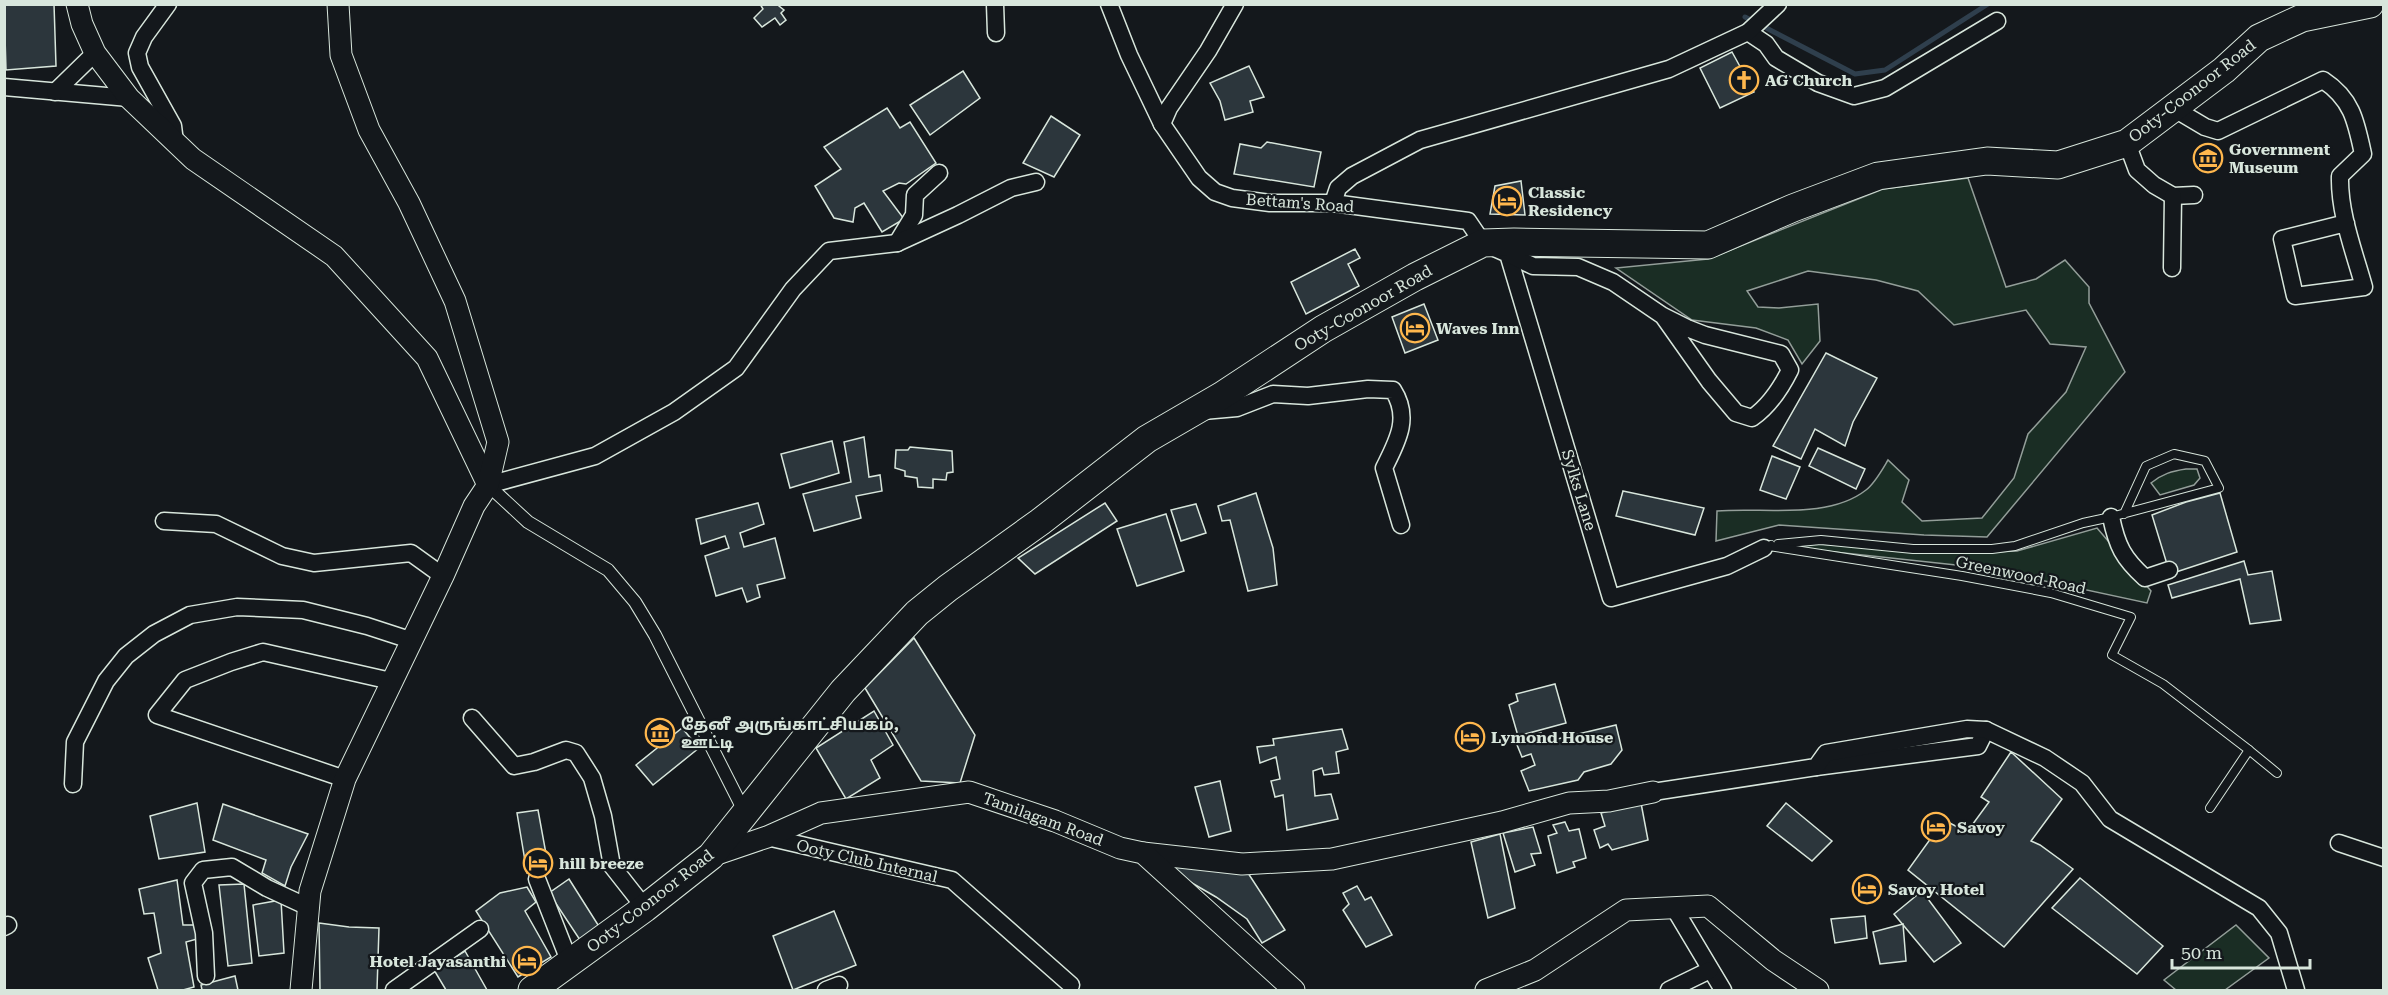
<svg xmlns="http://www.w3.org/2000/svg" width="2388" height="995" font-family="'Roboto Serif','Noto Sans Tamil',serif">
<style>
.green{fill:#1a2d24;stroke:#939e99;stroke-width:1.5}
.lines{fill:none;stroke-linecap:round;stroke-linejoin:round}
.stream{stroke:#2f3f4d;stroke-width:5}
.building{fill:#2c363c;stroke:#d8e6dc;stroke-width:1.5}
.service-casing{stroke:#d8e6dc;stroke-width:10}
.pedestrian-casing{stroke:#d8e6dc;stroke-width:14}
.minor-casing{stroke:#d8e6dc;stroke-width:19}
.tertiary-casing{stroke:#d8e6dc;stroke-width:23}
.trunk-casing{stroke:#d8e6dc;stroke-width:29}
.service{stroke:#14181c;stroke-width:8}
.pedestrian{stroke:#14181c;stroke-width:12}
.minor{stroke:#14181c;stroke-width:16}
.tertiary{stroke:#14181c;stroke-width:21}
.trunk{stroke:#14181c;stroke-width:27}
.labels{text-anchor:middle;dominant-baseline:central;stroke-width:4.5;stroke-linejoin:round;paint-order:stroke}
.poi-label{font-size:16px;font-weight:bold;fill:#d8e6dc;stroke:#14181c;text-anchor:start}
.street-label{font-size:16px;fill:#d8e6dc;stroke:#14181c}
</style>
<rect width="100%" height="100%" fill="#14181c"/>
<g class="green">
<path d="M 1968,178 L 2006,287 L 2036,279 L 2065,260 L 2089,287 L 2089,303 L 2125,372 L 1987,537 L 1924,535 L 1779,525 L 1716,541 L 1717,511 C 1763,507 1828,520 1866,490 C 1875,483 1882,470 1888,460 L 1909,480 L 1902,502 L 1922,521 L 1982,518 L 2014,478 L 2028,434 L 2066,392 L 2086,347 L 2050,344 L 2026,310 L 1954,325 L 1918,291 L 1876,280 L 1808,271 L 1747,291 L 1758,307 L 1779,308 L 1818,304 L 1820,341 L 1802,364 L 1788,340 L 1756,328 L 1692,320 L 1616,268 L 1708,259 L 1883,189 Z"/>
<path d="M 2186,469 L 2197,469 L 2200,478 L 2194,485 L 2160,495 L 2151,483 C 2162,474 2172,471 2186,469 Z"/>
<path d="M 2097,528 L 2151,591 L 2147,603 L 1984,568 L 1788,547 L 1793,543 L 1990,552 L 2017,551 Z"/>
<path d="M 2236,925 L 2269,958 L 2225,990 L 2176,990 L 2164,980 Z"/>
</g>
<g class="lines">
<path class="stream" d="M 1745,17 L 1855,74 L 1885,70 L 1988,4"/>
</g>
<g class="building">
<path d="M 4,4 L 54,4 L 56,66 L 6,70 Z"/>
<path d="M 760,4 L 780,4 L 779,6 L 784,10 L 781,13 L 786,20 L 780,25 L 775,18 L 762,27 L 754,18 L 763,9 Z"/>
<path d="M 1732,52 L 1754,92 L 1720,108 L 1700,68 Z"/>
<path d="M 1249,66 L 1264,97 L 1250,101 L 1253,112 L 1225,120 L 1220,101 L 1210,83 Z"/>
<path d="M 963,71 L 980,98 L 930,135 L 910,105 Z"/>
<path d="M 887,108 L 900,128 L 910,122 L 936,163 L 906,184 L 899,183 L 883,191 L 904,219 L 882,232 L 864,203 L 855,208 L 853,222 L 834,218 L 815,186 L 841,169 L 824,147 Z"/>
<path d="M 1051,116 L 1080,135 L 1054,177 L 1023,163 Z"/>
<path d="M 1267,142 L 1321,152 L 1314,187 L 1234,174 L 1240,144 L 1261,148 Z"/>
<path d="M 1521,181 L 1525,215 L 1490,214 L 1495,186 Z"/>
<path d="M 1355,249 L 1360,258 L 1348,264 L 1359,286 L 1306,314 L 1291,282 Z"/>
<path d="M 1424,304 L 1438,340 L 1405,353 L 1392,317 Z"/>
<path d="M 1826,353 L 1877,378 L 1853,422 L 1845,446 L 1815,429 L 1801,459 L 1773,446 Z"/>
<path d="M 864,437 L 869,477 L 880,475 L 882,491 L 856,496 L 861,518 L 814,531 L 803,494 L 851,482 L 844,442 Z"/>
<path d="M 832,441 L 839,473 L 790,488 L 781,454 Z"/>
<path d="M 910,447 L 952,451 L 953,472 L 947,473 L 946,480 L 933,479 L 933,488 L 918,487 L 917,478 L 905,476 L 905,471 L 895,468 L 896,450 L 908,450 Z"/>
<path d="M 1818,448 L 1865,469 L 1856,489 L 1809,466 Z"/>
<path d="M 1772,456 L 1800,467 L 1786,499 L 1760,490 Z"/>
<path d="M 1623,491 L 1704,508 L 1695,535 L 1616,516 Z"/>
<path d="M 1256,493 L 1273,548 L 1277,585 L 1248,591 L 1230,520 L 1222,521 L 1218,506 Z"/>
<path d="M 2220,493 L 2237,552 L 2170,574 L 2152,515 L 2186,502 Z"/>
<path d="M 758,503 L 764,524 L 740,533 L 744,547 L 775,538 L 785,578 L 757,585 L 760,597 L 747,602 L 742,588 L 716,596 L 705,556 L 729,548 L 725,536 L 701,544 L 696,519 Z"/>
<path d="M 1105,503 L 1117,521 L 1035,574 L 1018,558 Z"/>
<path d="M 1196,504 L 1206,533 L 1181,541 L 1171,510 Z"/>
<path d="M 1166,514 L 1184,571 L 1137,586 L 1117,529 Z"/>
<path d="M 2244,561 L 2248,575 L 2272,571 L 2281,620 L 2250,624 L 2240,579 L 2172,598 L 2168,585 Z"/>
<path d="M 914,638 L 975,735 L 960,783 L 921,781 L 865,688 Z"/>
<path d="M 1555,684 L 1566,723 L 1518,736 L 1509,705 L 1518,701 L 1516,694 Z"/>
<path d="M 874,711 L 893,745 L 871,760 L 880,778 L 846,799 L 816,748 Z"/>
<path d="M 1616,725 L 1622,750 L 1611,764 L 1584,772 L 1578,780 L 1529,791 L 1521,771 L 1535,765 L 1531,754 L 1522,757 L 1515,740 L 1541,733 L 1545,742 Z"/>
<path d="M 682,728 L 699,748 L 653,785 L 636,765 Z"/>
<path d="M 1342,729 L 1348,749 L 1336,752 L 1339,773 L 1324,775 L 1322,768 L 1313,771 L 1315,796 L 1331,794 L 1338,819 L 1287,830 L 1283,795 L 1275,797 L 1271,781 L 1280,779 L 1276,757 L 1260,763 L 1257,747 L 1274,745 L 1273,739 Z"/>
<path d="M 2011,752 L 2062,799 L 2031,841 L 2040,845 L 2073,869 L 2004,947 L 1908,870 L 1944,820 L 1967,832 L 1989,802 L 1981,797 Z"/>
<path d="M 1220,781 L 1231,831 L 1209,837 L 1195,787 Z"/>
<path d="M 197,803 L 205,852 L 159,859 L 150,816 Z"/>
<path d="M 1641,803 L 1648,840 L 1612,850 L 1608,844 L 1600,848 L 1594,830 L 1605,826 L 1601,813 Z"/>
<path d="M 1786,803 L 1832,841 L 1812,861 L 1767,826 Z"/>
<path d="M 223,804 L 308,834 L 291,867 L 285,886 L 262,873 L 266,860 L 213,840 Z"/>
<path d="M 538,810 L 549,870 L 527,873 L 517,813 Z"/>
<path d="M 1565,822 L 1569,831 L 1579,829 L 1586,858 L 1573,862 L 1575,867 L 1557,873 L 1548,836 L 1557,833 L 1553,825 Z"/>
<path d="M 1533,827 L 1541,853 L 1531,854 L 1535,865 L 1515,872 L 1503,833 Z"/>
<path d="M 1500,834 L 1515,908 L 1488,918 L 1471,842 Z"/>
<path d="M 1175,862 L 1248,873 L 1285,930 L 1262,943 L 1247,919 L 1216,897 L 1173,872 Z"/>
<path d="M 2080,878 L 2163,946 L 2137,974 L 2052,908 Z"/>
<path d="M 569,879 L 600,928 L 580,940 L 549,893 Z"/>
<path d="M 177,880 L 183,925 L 196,925 L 197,939 L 186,942 L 194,987 L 183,990 L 158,990 L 148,958 L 161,953 L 154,913 L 144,914 L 139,889 Z"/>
<path d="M 244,884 L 252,963 L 228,966 L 219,885 Z"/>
<path d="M 1357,886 L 1365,900 L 1371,897 L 1392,935 L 1366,947 L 1343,910 L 1349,904 L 1343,893 Z"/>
<path d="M 527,887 L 536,902 L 525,911 L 551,957 L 518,977 L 476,911 L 500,893 Z"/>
<path d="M 1922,891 L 1961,943 L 1934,962 L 1894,914 Z"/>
<path d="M 281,900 L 284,953 L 259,956 L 253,905 Z"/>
<path d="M 834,911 L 856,965 L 793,990 L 773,936 Z"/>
<path d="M 1865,916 L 1867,938 L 1835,943 L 1831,919 Z"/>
<path d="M 319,923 L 349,927 L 379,928 L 377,990 L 320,990 Z"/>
<path d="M 1903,924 L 1906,961 L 1880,964 L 1873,932 Z"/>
<path d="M 465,951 L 487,990 L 446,990 L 434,970 Z"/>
<path d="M 235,976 L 238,990 L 202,990 L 201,985 Z"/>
</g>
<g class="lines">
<g class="service-casing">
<g id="service">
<path d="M 1778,544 L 1821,540 L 1913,549 L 1992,549 L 2015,546 L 2083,523 L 2111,517 L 2219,488 L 2205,461 L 2174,454 L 2146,466 L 2124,514"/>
<path d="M 1771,545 L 1769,546 L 1962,576 L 2051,593 L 2131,617 L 2112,655 L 2163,684 L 2249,750 L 2210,808"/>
<path d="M 2249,750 L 2277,773"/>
</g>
</g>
<g class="pedestrian-casing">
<path id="pedestrian" d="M 488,485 L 528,522 L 608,570 L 635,602 L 655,635 L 745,813"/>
</g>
<g class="minor-casing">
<g id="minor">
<path d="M 168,4 L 144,37 L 137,53 L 140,67 L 173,126 L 175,142"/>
<path d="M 995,4 L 996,33"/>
<path d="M 1109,4 L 1129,55 L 1162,124 L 1199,178 L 1215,192 L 1232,198 L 1270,203 L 1333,203 L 1468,221 L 1483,243 L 1508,254 L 1611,598 L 1727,566 L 1764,548"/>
<path d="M 1748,32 L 1766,44 L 1776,58 L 1818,83 L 1854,96 L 1885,88 L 1997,21"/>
<path d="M 4,87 L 129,98"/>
<path d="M 55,92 L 95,53"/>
<path d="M 2173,108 L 2205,127 L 2218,131 L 2323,80 C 2352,99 2356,121 2363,154 L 2340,176 C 2339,213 2354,251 2364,287 L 2295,296 L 2282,239 L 2346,223"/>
<path d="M 1162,124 L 1169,108 L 1208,51 L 1235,4"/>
<path d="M 2127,143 L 2137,170 L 2154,185 L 2173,196 L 2194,195"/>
<path d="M 1333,203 L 1338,188 L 1352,176 L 1420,140 L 1669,69 L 1748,32 L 1778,4"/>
<path d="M 897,243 L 914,215 L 915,195 L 939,173"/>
<path d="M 1508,254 L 1533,266 L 1578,267 L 1613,282 L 1663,316 L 1687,328 L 1705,335 L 1781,354 L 1790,370 C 1781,388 1768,407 1752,418 L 1736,413 L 1709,381 L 1663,316"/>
<path d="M 2172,268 L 2173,196"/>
<path d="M 1203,411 L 1237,408 L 1273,394 L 1308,396 L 1368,389 L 1393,390 C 1411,418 1397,442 1384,468 L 1401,525"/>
<path d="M 488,485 L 595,456 L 674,412 L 736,368 L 793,289 L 829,251 L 897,243 L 958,215 L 1011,188 L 1036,182"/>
<path d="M 2111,517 C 2117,546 2123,558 2145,578 L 2169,570"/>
<path d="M 164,521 L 216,524 L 282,556 L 314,563 L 411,553 L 443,576"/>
<path d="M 472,718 L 514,766 L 534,762 L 566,750 L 576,753 L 592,778 L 603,816 L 612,866 L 645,908"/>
<path d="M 1816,767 L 1978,746 L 1986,730"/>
<path d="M 345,779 L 157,715 L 185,680 L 231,662 L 263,652 L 391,681"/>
<path d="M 73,784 L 75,742 L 106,681 L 126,656 L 154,634 L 190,615 L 237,607 L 303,610 L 367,626 L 410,640"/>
<path d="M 1653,792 L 1816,767 L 1826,753 L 1967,729 L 1986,730 L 2045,758 L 2082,783 L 2110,819 L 2259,908 L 2279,933 L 2296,990"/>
<path d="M 767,837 L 952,880 L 1071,985"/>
<path d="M 2339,843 L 2384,858"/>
<path d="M 537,879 L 570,963"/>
<path d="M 1674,908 L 1723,990"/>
<path d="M 4,927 L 8,925"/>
<path d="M 206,976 L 204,933 L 193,883 L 203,870 L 232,867 L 267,888 L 308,907"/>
<path d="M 394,990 L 480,929"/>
<path d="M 826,990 L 839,985"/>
<path d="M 1669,990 L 1710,970"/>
</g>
</g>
<g class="tertiary-casing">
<g id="tertiary">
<path d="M 77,4 L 82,24 L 95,53 L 129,98 L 193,159 L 334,256 L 427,358 L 488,485"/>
<path d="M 1143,853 L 1242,864 L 1332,859 L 1502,822 L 1569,803 L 1609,801 L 1653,792"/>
<path d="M 711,856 L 767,837 L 821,813 L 969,792 L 1055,821 L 1120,848 L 1143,853 L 1294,990"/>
<path d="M 301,990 L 310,891 L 345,779 L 443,576 L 474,506 L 488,485 L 498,442 L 455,301 L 409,203 L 369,130 L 341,55 L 338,4"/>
<path d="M 1486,990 L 1535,970 L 1626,910 L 1708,906 L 1773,960 L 1818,990"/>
</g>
</g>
<g class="trunk-casing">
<path id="trunk" d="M 532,990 L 645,908 L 711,856 L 843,691 L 917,613 L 948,588 L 1040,522 L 1147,439 L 1221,396 L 1323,329 L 1415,277 L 1483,243 L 1514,242 L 1708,245 L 1793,208 L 1878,176 L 1987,161 L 2058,165 L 2127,143 L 2224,70 L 2259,38 L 2302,18 L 2370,4"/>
</g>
<use href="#service" class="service"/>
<use href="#pedestrian" class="pedestrian"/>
<use href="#minor" class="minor"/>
<use href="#tertiary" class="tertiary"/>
<use href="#trunk" class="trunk"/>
</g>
<defs>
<g id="church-ring" transform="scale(1.5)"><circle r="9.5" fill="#14181c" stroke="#ffb74d" stroke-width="1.5"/><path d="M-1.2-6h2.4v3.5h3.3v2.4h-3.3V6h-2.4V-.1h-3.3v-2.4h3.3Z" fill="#ffb74d"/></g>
<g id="museum-ring" transform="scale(1.5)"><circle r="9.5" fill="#14181c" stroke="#ffb74d" stroke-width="1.5"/><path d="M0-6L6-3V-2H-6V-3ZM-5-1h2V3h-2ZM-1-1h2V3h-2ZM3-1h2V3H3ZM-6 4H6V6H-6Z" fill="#ffb74d"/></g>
<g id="hotel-ring" transform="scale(1.5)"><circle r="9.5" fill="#14181c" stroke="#ffb74d" stroke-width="1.5"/><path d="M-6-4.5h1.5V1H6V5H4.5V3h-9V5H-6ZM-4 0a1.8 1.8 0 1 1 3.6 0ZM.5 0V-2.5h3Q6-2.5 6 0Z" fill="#ffb74d"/></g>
</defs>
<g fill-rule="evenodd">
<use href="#church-ring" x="1744" y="80"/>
<use href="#museum-ring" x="2208" y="158"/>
<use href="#hotel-ring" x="1507" y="201"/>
<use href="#hotel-ring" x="1415" y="328"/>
<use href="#museum-ring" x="660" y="733"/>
<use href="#hotel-ring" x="1470" y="737"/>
<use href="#hotel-ring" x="1936" y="827"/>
<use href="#hotel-ring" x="538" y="863"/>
<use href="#hotel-ring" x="1867" y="889"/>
<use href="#hotel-ring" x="527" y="961"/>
</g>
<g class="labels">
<g class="poi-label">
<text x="1765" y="80">AG Church</text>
<text x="2229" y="149">Government<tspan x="2229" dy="18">Museum</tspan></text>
<text x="1528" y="192">Classic<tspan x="1528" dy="18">Residency</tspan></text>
<text x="1436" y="328">Waves Inn</text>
<text x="681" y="724">தேனீ அருங்காட்சியகம்,<tspan x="681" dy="18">ஊட்டி</tspan></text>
<text x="1491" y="737">Lymond House</text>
<text x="1957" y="827">Savoy</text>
<text x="559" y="863">hill breeze</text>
<text x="1888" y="889">Savoy Hotel</text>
<text x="506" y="961" text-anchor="end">Hotel Jayasanthi</text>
</g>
<g class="street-label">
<text transform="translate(2192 91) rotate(-38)">Ooty-Coonoor Road</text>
<text transform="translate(1300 203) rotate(4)">Bettam's Road</text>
<text transform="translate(1363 308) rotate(-30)">Ooty-Coonoor Road</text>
<text transform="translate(1579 490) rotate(73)">Sylks Lane</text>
<text transform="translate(2021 575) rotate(12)">Greenwood Road</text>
<text transform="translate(1043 819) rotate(20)">Tamilagam Road</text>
<text transform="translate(867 861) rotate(13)">Ooty Club Internal</text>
<text transform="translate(650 901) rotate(-38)">Ooty-Coonoor Road</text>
</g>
</g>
<rect width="2388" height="995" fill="none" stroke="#d8e6dc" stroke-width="12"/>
<path d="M2172 959v9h138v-9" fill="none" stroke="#d8e6dc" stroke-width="3"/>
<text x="2181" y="959" font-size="18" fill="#d8e6dc" stroke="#14181c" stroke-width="4.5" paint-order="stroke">50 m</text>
</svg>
